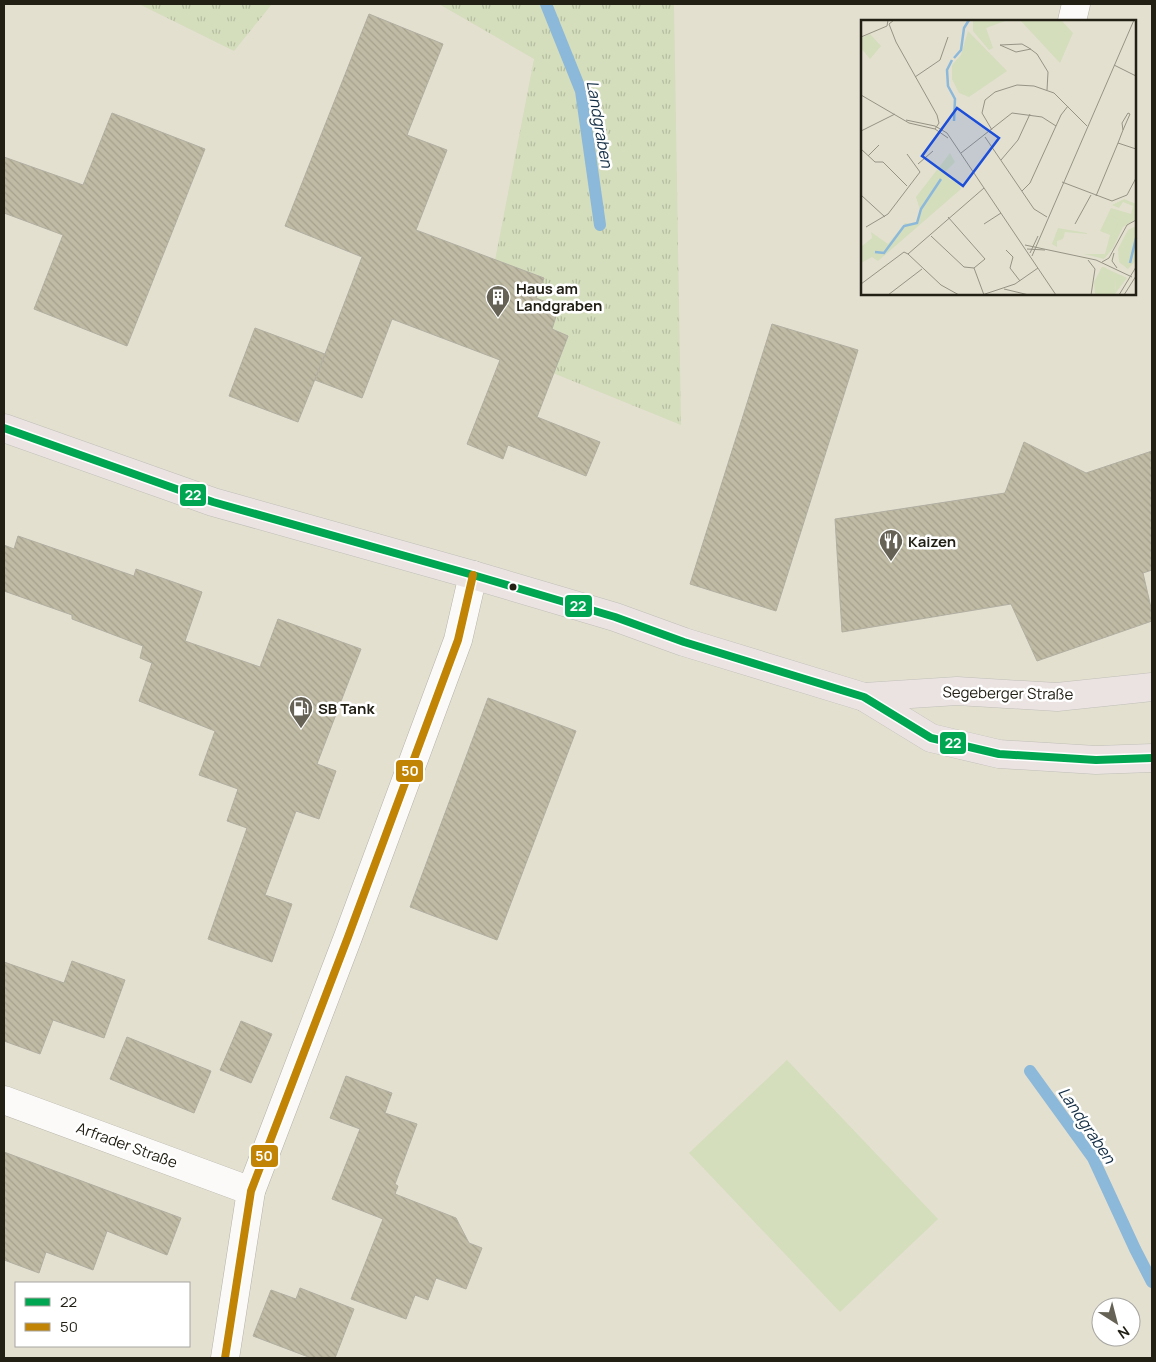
<svg xmlns="http://www.w3.org/2000/svg" width="1156" height="1362" font-family="Manrope,sans-serif">
<style>
.grass{fill:url(#grass-tufts)}
.pitch{fill:#d4ddbc}
.lines{fill:none;stroke-linecap:round;stroke-linejoin:round}
.stream{stroke:#8cb8da;stroke-width:12}
.building{fill:url(#building-back-hatch);stroke:#b2afa2}
.minor-casing{stroke:#b3b1a5;stroke-width:29}
.primary-casing{stroke:#c0bfb7;stroke-width:29}
.minor{stroke:#fbfaf8;stroke-width:28}
.primary{stroke:#ebe3e2;stroke-width:28}
.bus-1-casing{stroke:#fff;stroke-width:11}
.bus-2-casing{stroke:#fff;stroke-width:11}
.bus-1{stroke:#00a651;stroke-width:8}
.bus-2{stroke:#c28405;stroke-width:8}
.bus-dot{fill:#222015;stroke:#fff;stroke-width:2}
.labels{text-anchor:middle;dominant-baseline:central;stroke-width:5;stroke-linejoin:round;paint-order:stroke}
.poi-label{font-size:15px;font-weight:bold;fill:#222015;stroke:#fff;text-anchor:start}
.street-label{font-size:15px;fill:#222015;stroke:#fff}
.water-label{font-size:16px;font-style:italic;fill:#112c43;stroke:#fff}
.inset-river{fill:none;stroke:#8cb8da;stroke-width:2.5}
.inset-road{fill:none;stroke:#969385;stroke-width:1}
.view{fill:#1d4ed8;fill-opacity:0.15;stroke:#1d4ed8;stroke-width:2.5}
.inset-edge{fill:none;stroke:#222015;stroke-width:2.5}
.line-badge{stroke:#fff;stroke-width:2}
.badge-label{font-size:14px;text-anchor:middle;font-weight:bold;fill:#fff}
</style>
<defs>
<pattern id="grass-tufts" width="24" height="20" patternUnits="userSpaceOnUse" patternTransform="scale(1.25)"><rect width="24" height="20" fill="#d4ddbc"/><path d="M3 7l-1-3M5 7V3M7 7l1-3M15 17l-1-3M17 17v-4M19 17l1-3" fill="none" stroke="#b6bda1"/></pattern>
<pattern id="building-back-hatch" width="6" height="6" patternUnits="userSpaceOnUse" patternTransform="scale(1.25)"><rect width="6" height="6" fill="#bfbba4"/><path d="M-1 5l2 2M0 0l6 6M5-1l2 2" fill="none" stroke="#a4a08c"/></pattern>
</defs>
<rect width="100%" height="100%" fill="#e3e0d0"/>
<g class="grass">
<path d="M 139,4 L 272,4 L 234,51 Z"/>
<path d="M 439,4 L 674,4 L 681,425 L 479,343 L 534,59 Z"/>
</g>
<path class="pitch" d="M 787,1060 L 938,1219 L 840,1312 L 689,1153 Z"/>
<g class="lines">
<g class="stream">
<path d="M 546,4 L 581,91 L 600,225"/>
<path d="M 1030,1071 L 1093,1158 L 1135,1249 L 1152,1282"/>
</g>
</g>
<g class="building">
<path d="M 369,14 L 443,44 L 407,135 L 447,150 L 416,230 L 544,278 L 536,298 L 559,307 L 552,329 L 568,336 L 537,417 L 600,442 L 586,476 L 508,445 L 503,459 L 467,444 L 500,360 L 392,319 L 362,398 L 315,380 L 362,257 L 285,226 Z"/>
<path d="M 112,113 L 205,149 L 127,346 L 34,309 L 63,235 L 4,213 L 4,157 L 83,185 Z"/>
<path d="M 772,324 L 858,350 L 776,611 L 690,584 Z"/>
<path d="M 255,328 L 325,354 L 298,422 L 229,396 Z"/>
<path d="M 1024,442 L 1086,473 L 1152,451 L 1152,570 L 1143,573 L 1152,612 L 1152,621 L 1037,661 L 1011,604 L 842,632 L 835,519 L 1005,493 Z"/>
<path d="M 18,536 L 134,576 L 136,569 L 202,592 L 185,641 L 260,667 L 278,619 L 361,649 L 317,764 L 336,771 L 319,819 L 296,811 L 265,895 L 292,904 L 272,962 L 208,939 L 247,828 L 227,821 L 238,789 L 199,775 L 215,731 L 139,701 L 152,663 L 140,658 L 143,646 L 72,619 L 72,615 L 4,591 L 4,545 L 14,549 Z"/>
<path d="M 488,698 L 576,731 L 497,940 L 410,907 Z"/>
<path d="M 72,961 L 125,980 L 104,1038 L 53,1020 L 40,1054 L 4,1041 L 4,962 L 64,983 Z"/>
<path d="M 241,1021 L 272,1034 L 251,1083 L 220,1070 Z"/>
<path d="M 127,1037 L 211,1071 L 194,1113 L 110,1079 Z"/>
<path d="M 346,1076 L 392,1093 L 385,1113 L 417,1124 L 395,1184 L 398,1186 L 395,1194 L 456,1218 L 469,1243 L 482,1248 L 466,1289 L 436,1278 L 428,1300 L 415,1295 L 406,1319 L 351,1299 L 383,1219 L 332,1199 L 360,1129 L 330,1118 Z"/>
<path d="M 4,1152 L 181,1218 L 167,1255 L 107,1231 L 93,1270 L 46,1252 L 39,1273 L 4,1260 Z"/>
<path d="M 300,1288 L 354,1309 L 335,1358 L 311,1358 L 253,1336 L 271,1290 L 296,1299 Z"/>
</g>
<g class="lines">
<g class="minor-casing">
<g id="minor">
<path d="M 1072,21 L 1076,4"/>
<path d="M 4,1100 L 251,1191"/>
<path d="M 225,1358 L 251,1191 L 348,937 L 458,640 L 473,575"/>
</g>
</g>
<g class="primary-casing">
<g id="primary">
<path d="M 4,428 L 213,502 L 473,575 L 615,617 L 684,642 L 864,697 L 931,738 L 999,754 L 1096,760 L 1152,758"/>
<path d="M 864,697 L 957,691 L 1057,697 L 1152,687"/>
</g>
</g>
<use href="#minor" class="minor"/>
<use href="#primary" class="primary"/>
<g class="bus-1-casing">
<path id="bus-1" d="M 4,428 L 213,502 L 473,575 L 615,617 L 684,642 L 864,697 L 931,738 L 999,754 L 1096,760 L 1152,758"/>
</g>
<g class="bus-2-casing">
<path id="bus-2" d="M 225,1358 L 251,1191 L 348,937 L 458,640 L 473,575"/>
</g>
<use href="#bus-1" class="bus-1"/>
<use href="#bus-2" class="bus-2"/>
</g>
<defs>
<g id="building-pin" transform="scale(1.25)"><path d="M0 17L-7.5 6A9.5 9.5 0 1 1 7.5 6Z" fill="#666356" stroke="#fff"/><path d="M-4-6H4V6H1V3H-1V6H-4ZM-2.5-4.3h1.7v1.8h-1.7ZM.8-4.3h1.7v1.8H.8ZM-2.5-1h1.7V.8h-1.7ZM.8-1h1.7V.8H.8Z" fill="#fff"/></g>
<g id="restaurant-pin" transform="scale(1.25)"><path d="M0 17L-7.5 6A9.5 9.5 0 1 1 7.5 6Z" fill="#666356" stroke="#fff"/><path d="M-5-6h1v4h1v-4h1v4h1v-4h1v5L-1.5 .5V6h-2V.5L-5-1ZM5-6V6H3V1.5H1.5Q1.5-4 5-6Z" fill="#fff"/></g>
<g id="fuel-pin" transform="scale(1.25)"><path d="M0 17L-7.5 6A9.5 9.5 0 1 1 7.5 6Z" fill="#666356" stroke="#fff"/><path d="M-5.5-6h7V0h2V4h1.3V-2.5L3-4.5l.8-.8L6-3V5H2.5V1h-1V6h-7ZM-4.2-4.7v3.2H.2V-4.7Z" fill="#fff"/></g>
</defs>
<g fill-rule="evenodd">
<use href="#building-pin" x="498" y="297"/>
<use href="#restaurant-pin" x="891" y="541"/>
<use href="#fuel-pin" x="301" y="708"/>
</g>
<circle class="bus-dot" cx="513" cy="587" r="4.5"/>
<g class="labels">
<g class="poi-label">
<text x="516" y="288">Haus am<tspan x="516" dy="17">Landgraben</tspan></text>
<text x="908" y="541">Kaizen</text>
<text x="318" y="708">SB Tank</text>
</g>
<g class="street-label">
<text transform="translate(1008 693) rotate(1)">Segeberger Straße</text>
<text transform="translate(127 1145) rotate(20)">Arfrader Straße</text>
</g>
<g class="water-label">
<text transform="translate(600 124) rotate(80)">Landgraben</text>
<text transform="translate(1087 1125) rotate(56)">Landgraben</text>
</g>
</g>
<g transform="translate(861 20)">
<rect width="275" height="275" fill="#e3e0d0"/>
<path d="M 112,0 L 147,0 L 125,8 L 132,28 L 128,30 L 112,11 ZM 9,14 L 20,26 L 9,39 L 0,28 L 0,18 ZM 89,133 L 94,142 L 85,151 L 89,160 L 95,158 L 100,169 L 17,241 L 11,237 L 0,243 L 0,227 L 11,218 L 10,212 L 27,224 L 44,203 L 54,204 L 60,193 L 55,177 ZM 263,179 L 275,184 L 275,199 L 262,207 L 252,228 L 243,239 L 223,234 L 244,234 L 249,215 L 239,211 L 250,188 L 270,194 L 272,186 L 262,182 L 258,188 L 251,185 ZM 197,208 L 226,213 L 226,214 L 204,212 L 202,219 L 196,221 L 196,227 L 191,224 ZM 241,247 L 246,248 L 239,250 L 255,264 L 254,271 L 250,274 L 234,275 L 233,262 Z" fill="#d4ddbc"/>
<path d="M 275,206 L 275,240 L 267,249 L 258,242 L 257,229 L 267,210 ZM 242,247 L 266,258 L 253,275 L 244,275 L 254,271 L 255,264 L 239,250 Z" fill="#d4ddbc"/>
<path d="M 159,0 L 200,0 L 212,13 L 199,43 ZM 107,11 L 146,51 L 108,77 L 98,73 L 91,59 L 91,45 L 100,35 Z" fill="#d4ddbc"/>
<path d="M 248,194 L 259,200 L 253,211 L 249,209 L 247,212 L 241,209 Z" fill="#d4ddbc"/>
<path class="inset-river" d="M 93,38 L 100,30 L 103,8 L 108,0M 91,40 L 86,50 L 87,66 L 94,79 L 93,101M 14,232 L 23,233 L 43,206 L 56,203 L 60,189 L 80,159M 269,243 L 275,218"/>
<path class="inset-road" d="M 33,0 L 28,4 L 35,22 L 76,95 L 78,103 L 74,109M 0,17 L 26,6 L 27,0M 170,29 L 155,32 L 139,25 L 161,24 L 168,28 L 176,34 L 187,52 L 186,70M 253,45 L 275,56M 54,57 L 79,40 L 87,17M 0,75 L 48,103 L 74,109 L 87,118M 45,100 L 74,106 L 86,113 L 195,275M 131,110 L 121,93 L 124,80 L 134,72 L 156,65 L 173,66 L 193,73 L 226,106M 0,111 L 34,94M 124,117 L 173,189 L 186,197M 257,123 L 262,110 L 269,94 L 267,93 L 261,103 L 262,110M 0,129 L 14,142 L 22,142 L 46,166M 100,133 L 151,93 L 181,97 L 195,106M 7,136 L 18,125M 140,140 L 157,120 L 169,94M 57,144 L 72,131M 201,162 L 251,181 L 266,175 L 275,158M 161,171 L 169,163 L 200,95 L 207,86M 0,175 L 24,197M 235,176 L 257,123 L 275,129M 87,197 L 124,239 L 113,248M 123,204 L 140,193M 214,204 L 230,175M 5,207 L 27,194 L 59,152 L 46,134M 70,216 L 103,247 L 113,248M 164,225 L 235,240 L 271,257M 166,229 L 184,230M 145,230 L 152,237 L 149,248 L 159,261M 169,233 L 177,216M 253,233 L 251,241 L 256,248M 47,234 L 123,168M 47,234 L 80,265 L 98,275M 171,236 L 273,0M 227,240 L 234,249 L 230,275M 241,242 L 248,238 L 266,205 L 275,200M 113,248 L 123,275M 0,264 L 43,232 L 47,234M 143,269 L 168,275M 27,275 L 61,249M 121,275 L 154,264 L 177,248M 258,275 L 275,247M 263,275 L 275,256"/>
<path class="view" d="M 96,88 L 138,118 L 102,166 L 61,136 Z"/>
<rect width="275" height="275" class="inset-edge"/>
</g>
<g class="line-badge">
<rect x="179" y="483" width="28" height="24" rx="5" fill="#00a651"/>
<rect x="564" y="594" width="29" height="24" rx="5" fill="#00a651"/>
<rect x="939" y="731" width="28" height="24" rx="5" fill="#00a651"/>
<rect x="395" y="759" width="29" height="24" rx="5" fill="#c28405"/>
<rect x="250" y="1144" width="29" height="24" rx="5" fill="#c28405"/>
</g>
<g class="badge-label">
<text x="193" y="500">22</text>
<text x="578" y="611">22</text>
<text x="953" y="748">22</text>
<text x="410" y="776">50</text>
<text x="264" y="1161">50</text>
</g>
<rect width="1156" height="1362" fill="none" stroke="#222015" stroke-width="10"/>
<rect x="15" y="1282" width="175" height="65" fill="#ffffff" stroke="#a7a6a1"/>
<rect x="25" y="1298" width="25" height="8" fill="#00a651" stroke="#a7a6a1"/>
<text x="60" y="1307" font-size="15" fill="#222015">22</text>
<rect x="25" y="1323" width="25" height="8" fill="#c28405" stroke="#a7a6a1"/>
<text x="60" y="1332" font-size="15" fill="#222015">50</text>
<g transform="translate(1116 1322) rotate(144)"><circle r="24" fill="#ffffff" stroke="#a7a6a1"/>
<path d="M0-4L9 19L0 12L-9 19Z" fill="#666356"/>
<text y="-8" font-size="14" font-weight="bold" text-anchor="middle" fill="#222015">N</text>
</g>
</svg>
